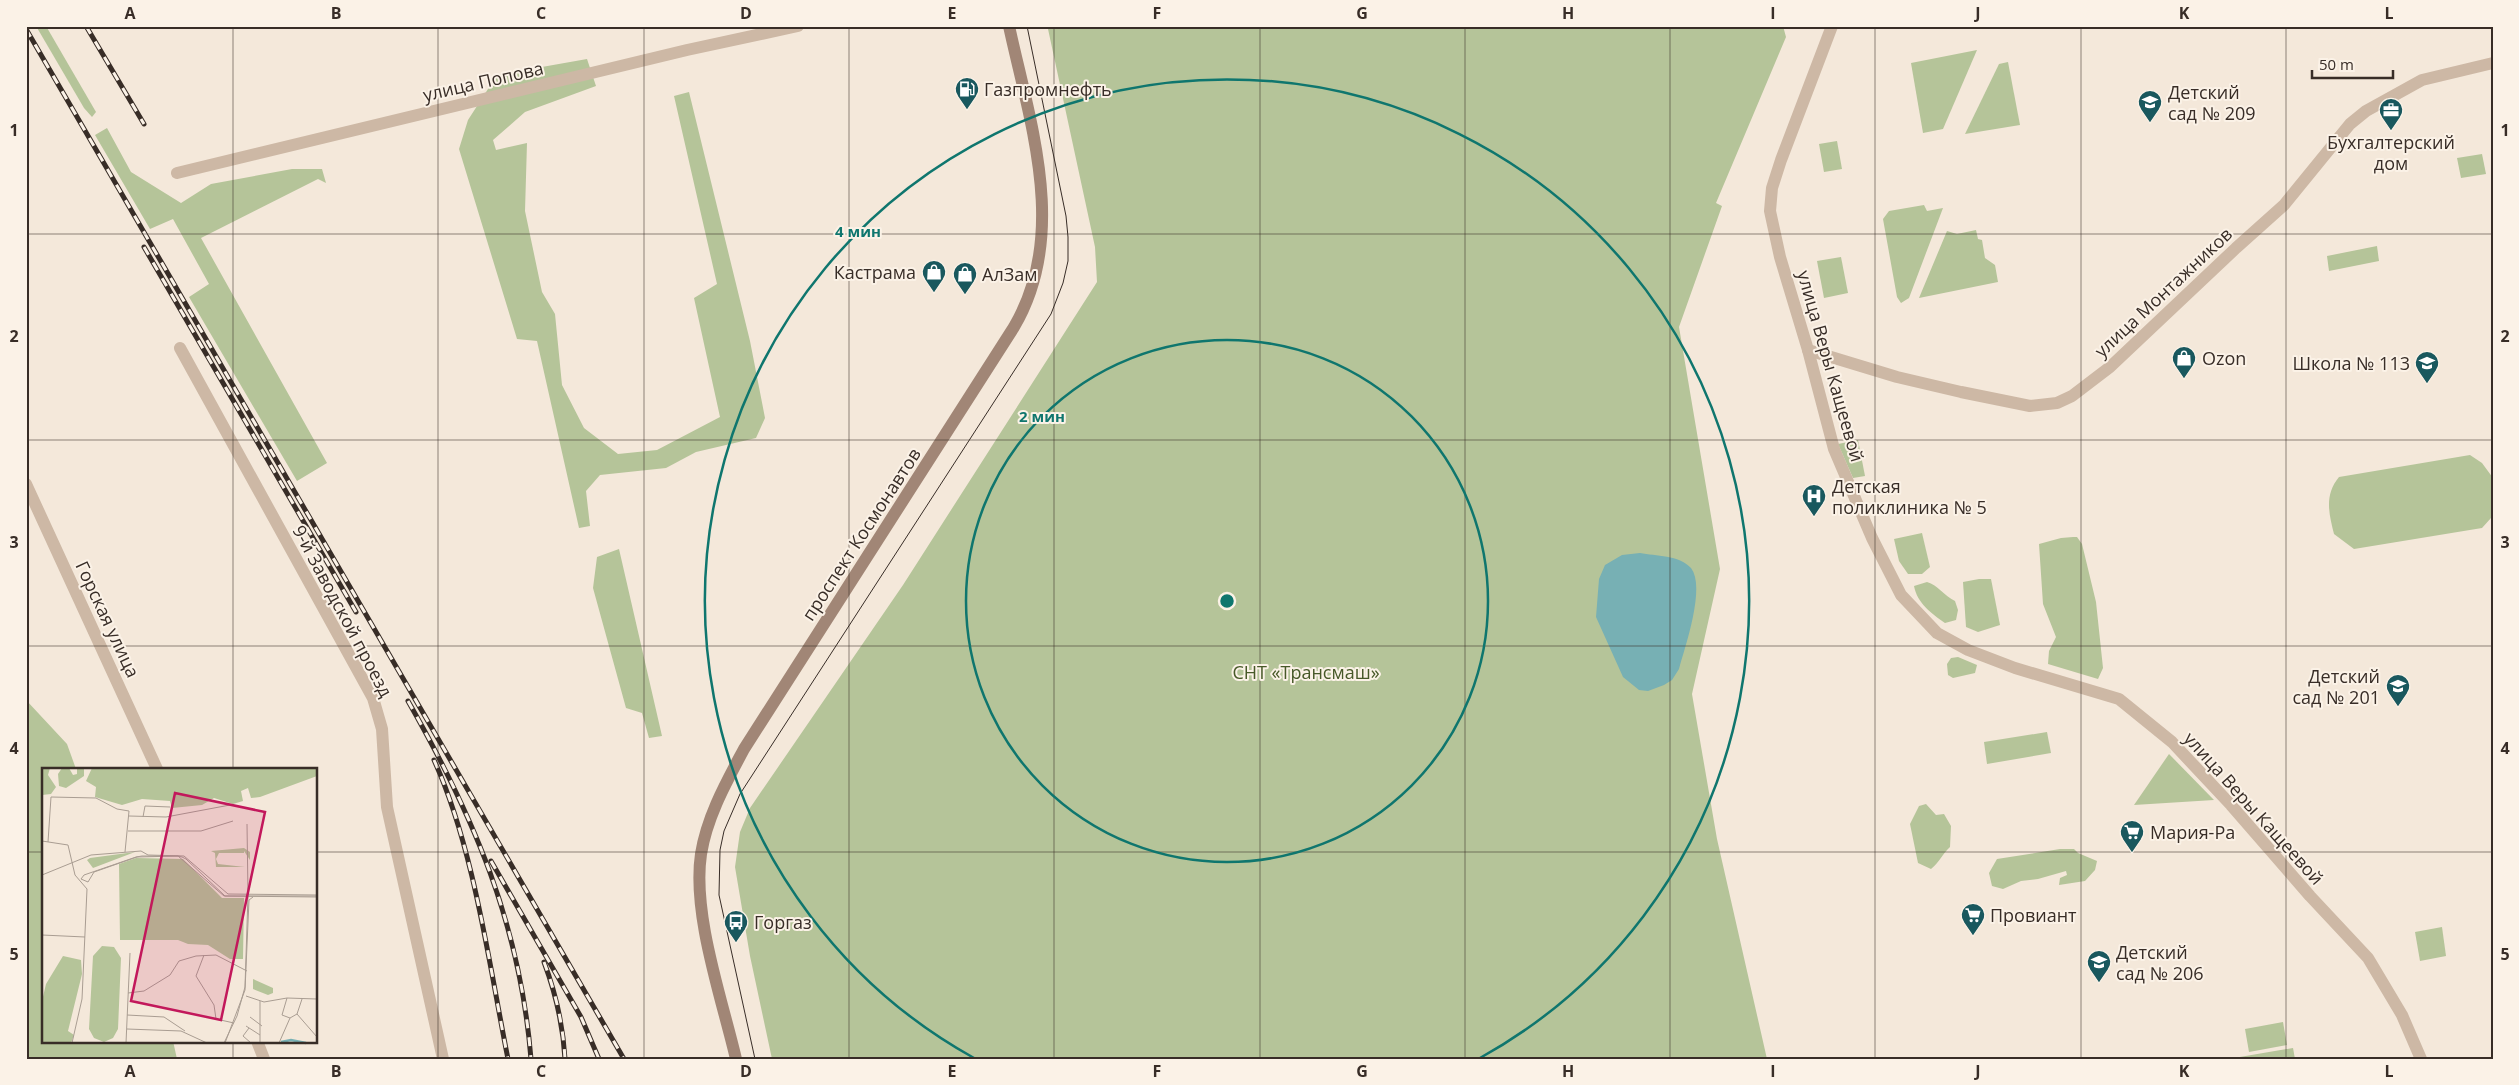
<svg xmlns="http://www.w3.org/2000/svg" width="2519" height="1085" font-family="'Open Sans',sans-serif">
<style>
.green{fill:#b5c499}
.water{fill:#77b0b4}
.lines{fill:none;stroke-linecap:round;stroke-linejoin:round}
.street{stroke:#cdb8a5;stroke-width:12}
.secondary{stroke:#a18676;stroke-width:12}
.tram{stroke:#382d27;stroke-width:1}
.rail-casing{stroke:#382d27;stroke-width:5}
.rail{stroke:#fbf2e7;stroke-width:3;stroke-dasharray:9;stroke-linecap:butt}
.grid{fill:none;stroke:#382d27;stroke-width:1;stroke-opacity:0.55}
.ring{fill:none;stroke:#0f766e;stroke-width:2.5}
.labels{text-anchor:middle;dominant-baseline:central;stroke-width:4;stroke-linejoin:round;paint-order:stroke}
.street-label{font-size:18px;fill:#382d27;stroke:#fbf2e7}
.poi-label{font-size:18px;fill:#382d27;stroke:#fbf2e7;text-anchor:start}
.park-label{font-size:18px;fill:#475928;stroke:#fbf2e7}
.inset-river{fill:none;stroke:#77b0b4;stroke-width:2.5}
.inset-road{fill:none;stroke:#a99d92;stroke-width:1}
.view{fill:#c2185b;fill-opacity:0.15;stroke:#c2185b;stroke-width:2.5}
.inset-edge{fill:none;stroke:#382d27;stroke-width:2.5}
.centre{fill:#0f766e;stroke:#fbf2e7;stroke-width:2.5}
.ring-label{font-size:15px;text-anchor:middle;font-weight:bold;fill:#0f766e;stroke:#fbf2e7;stroke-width:4;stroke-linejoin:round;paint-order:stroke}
.neatline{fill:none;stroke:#382d27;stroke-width:2}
.grid-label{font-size:16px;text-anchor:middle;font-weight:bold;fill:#382d27}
</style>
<rect width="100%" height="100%" fill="#f4e8da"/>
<g class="green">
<path d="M 36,26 L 46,26 L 96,112 L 92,117 L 84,108 Z"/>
<path d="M 1064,26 L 1783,26 L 1786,37 L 1716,203 L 1722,206 L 1679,327 L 1720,569 L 1692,694 L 1717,839 L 1767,1059 L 772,1059 L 750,956 L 735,867 L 740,832 L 750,808 L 903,585 L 1097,282 L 1095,247 L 1048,29 Z"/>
<path d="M 1977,50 L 1943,129 L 1923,133 L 1911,63 Z"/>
<path d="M 587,59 L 596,86 L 525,112 L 493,140 L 496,150 L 527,143 L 525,211 L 542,292 L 555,314 L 562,385 L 584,428 L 618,454 L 657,450 L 720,417 L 694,298 L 717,284 L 674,96 L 689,92 L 750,341 L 765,418 L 756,438 L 696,452 L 666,468 L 600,475 L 586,491 L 590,526 L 579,528 L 537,341 L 517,339 L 459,149 L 468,120 L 497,75 Z"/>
<path d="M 2008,62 L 2020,125 L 1965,134 L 1999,64 Z"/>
<path d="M 107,128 L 131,172 L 181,203 L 211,184 L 292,169 L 322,169 L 326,183 L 318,179 L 201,238 L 327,463 L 297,481 L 189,297 L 209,284 L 173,219 L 150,229 L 95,135 Z"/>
<path d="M 1837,141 L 1842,169 L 1824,172 L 1819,144 Z"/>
<path d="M 2482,154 L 2486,174 L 2461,178 L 2457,158 Z"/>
<path d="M 1924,205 L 1927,211 L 1943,208 L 1909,298 L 1901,303 L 1897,297 L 1883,219 L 1889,211 Z"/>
<path d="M 1976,230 L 1978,239 L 1982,240 L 1985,258 L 1995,265 L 1998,282 L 1919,298 L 1947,231 L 1957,234 Z"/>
<path d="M 2377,246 L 2379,261 L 2329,271 L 2327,256 Z"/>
<path d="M 1841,257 L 1848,293 L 1824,298 L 1817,261 Z"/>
<path d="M 1858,440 L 1865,476 L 1853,478 L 1838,444 Z"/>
<path d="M 2470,455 L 2482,463 L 2493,478 L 2493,511 L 2491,518 L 2482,528 L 2354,549 L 2334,534 C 2329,514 2324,495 2339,477 Z"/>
<path d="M 1922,533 L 1930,567 L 1922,574 L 1908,574 L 1899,561 L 1894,539 Z"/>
<path d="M 2073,537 L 2077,537 L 2082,544 L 2096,602 L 2103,668 L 2098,679 L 2048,664 L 2049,651 L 2056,637 L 2043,604 L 2039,544 L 2061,538 Z"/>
<path d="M 619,549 L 662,736 L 649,738 L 642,713 L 626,708 L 593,588 L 597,557 Z"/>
<path d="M 1979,579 L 1991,579 L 2000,625 L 1978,632 L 1966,627 L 1963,582 Z"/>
<path d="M 1927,582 C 1938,585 1944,596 1955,601 L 1958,610 L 1956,620 L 1945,623 C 1932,614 1917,603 1914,586 Z"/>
<path d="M 1958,657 L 1977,665 L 1975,673 L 1953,678 L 1948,675 L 1947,664 L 1951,658 Z"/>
<path d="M 26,700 L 67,744 L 76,769 L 44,769 L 44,1041 L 173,1041 L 177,1059 L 26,1059 Z"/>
<path d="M 2047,732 L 2051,753 L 1987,764 L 1984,742 Z"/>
<path d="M 2169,754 L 2214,800 L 2134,805 Z"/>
<path d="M 1926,804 L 1936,815 L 1944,814 L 1951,826 L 1950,847 C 1942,854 1940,862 1931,869 L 1918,863 L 1910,824 L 1919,806 Z"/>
<path d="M 2060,849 L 2074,849 L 2078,853 L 2097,861 L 2095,870 L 2085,881 L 2059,885 L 2060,878 L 2067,875 L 2066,871 L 2038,879 L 2021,881 L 2003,889 L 1992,886 L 1989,873 L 1997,859 Z"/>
<path d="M 2442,927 L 2446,956 L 2420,961 L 2415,932 Z"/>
<path d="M 2283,1022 L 2287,1045 L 2249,1052 L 2245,1029 Z"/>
<path d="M 2293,1048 L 2295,1059 L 2228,1059 Z"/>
</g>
<path class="water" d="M 1640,553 C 1656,556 1679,555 1691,568 C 1706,587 1685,647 1679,669 L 1672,680 L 1664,685 L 1648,691 L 1639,690 L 1623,677 L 1596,617 L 1599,579 L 1605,565 L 1622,555 Z"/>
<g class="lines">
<g class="street">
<path d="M 1832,26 L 1781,160 L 1772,188 L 1770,211 L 1780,257 L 1808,350 L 1834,449 L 1872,538 L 1901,595 L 1937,633 L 1968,650 L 2015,668 L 2119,699 L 2172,742 L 2231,805 L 2310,896 L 2368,958 L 2402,1015 L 2421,1059"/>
<path d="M 177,173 L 687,50 L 798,26"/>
<path d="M 180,348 L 373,698 L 382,729 L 387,807 L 443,1059"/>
<path d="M 1808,350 L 1897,377 L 1961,392 L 2030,406 L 2057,403 L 2072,396 L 2110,367 L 2236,248 L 2284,205 L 2350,124 L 2366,111 L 2422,80 L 2493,63"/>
<path d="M 26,484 L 157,769"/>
<path d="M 257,1041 L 264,1059"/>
</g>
<path class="secondary" d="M 736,1059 C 722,999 692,914 701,854 C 707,816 727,781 744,749 L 1014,327 C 1069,234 1030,123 1009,26"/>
<path class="tram" d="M 755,1059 L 719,895 L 720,850 L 724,831 L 740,794 L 1051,314 L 1063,283 L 1068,261 L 1068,237 L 1066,216 L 1027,26"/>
<g class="rail-casing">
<g id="rail">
<path d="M 86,26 L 144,124"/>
<path d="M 26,29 L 624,1059"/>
<path d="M 144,247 L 356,612"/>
<path d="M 408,701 C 474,817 520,924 531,1059"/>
<path d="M 434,760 C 474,848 489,964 508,1059"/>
<path d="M 491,861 L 581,1017 L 599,1059"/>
<path d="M 544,962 C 556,994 563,1024 565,1059"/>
</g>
</g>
<use href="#rail" class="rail"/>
</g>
<path class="grid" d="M 233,26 L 233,769M 438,26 L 438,1059M 644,26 L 644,1059M 849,26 L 849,1059M 1054,26 L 1054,1059M 1260,26 L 1260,1059M 1465,26 L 1465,1059M 1670,26 L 1670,1059M 1875,26 L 1875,1059M 2081,26 L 2081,1059M 2286,26 L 2286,1059M 26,234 L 2493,234M 26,440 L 2493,440M 26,646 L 2493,646M 26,852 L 44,852M 316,852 L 2493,852M 233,1041 L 233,1059"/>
<g class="ring">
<circle cx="1227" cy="601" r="261"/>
<path d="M974 1058A522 522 0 1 1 1480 1058"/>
</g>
<defs>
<g id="fuel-pin" transform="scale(1.25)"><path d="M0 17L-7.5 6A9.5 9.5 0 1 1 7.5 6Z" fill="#19585e" stroke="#fbf2e7"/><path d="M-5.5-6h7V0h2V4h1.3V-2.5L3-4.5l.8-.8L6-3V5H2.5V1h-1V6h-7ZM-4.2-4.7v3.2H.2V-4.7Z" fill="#fff"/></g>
<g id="school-pin" transform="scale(1.25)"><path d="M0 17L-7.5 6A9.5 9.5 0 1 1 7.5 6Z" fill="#19585e" stroke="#fbf2e7"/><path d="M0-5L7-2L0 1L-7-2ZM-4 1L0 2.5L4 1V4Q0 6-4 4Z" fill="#fff"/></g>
<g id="office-pin" transform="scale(1.25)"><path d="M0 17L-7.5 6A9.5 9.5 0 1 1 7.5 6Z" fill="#19585e" stroke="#fbf2e7"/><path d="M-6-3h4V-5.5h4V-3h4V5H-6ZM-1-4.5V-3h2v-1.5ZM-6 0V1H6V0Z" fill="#fff"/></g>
<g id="shop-pin" transform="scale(1.25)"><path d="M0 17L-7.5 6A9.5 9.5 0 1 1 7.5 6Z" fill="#19585e" stroke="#fbf2e7"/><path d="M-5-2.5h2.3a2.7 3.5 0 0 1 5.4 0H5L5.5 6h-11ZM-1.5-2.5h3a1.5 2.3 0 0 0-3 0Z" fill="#fff"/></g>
<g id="hospital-pin" transform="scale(1.25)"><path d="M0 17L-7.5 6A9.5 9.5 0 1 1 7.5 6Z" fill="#19585e" stroke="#fbf2e7"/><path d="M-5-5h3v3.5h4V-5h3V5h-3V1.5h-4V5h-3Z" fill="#fff"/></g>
<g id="supermarket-pin" transform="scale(1.25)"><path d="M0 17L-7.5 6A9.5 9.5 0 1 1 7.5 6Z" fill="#19585e" stroke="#fbf2e7"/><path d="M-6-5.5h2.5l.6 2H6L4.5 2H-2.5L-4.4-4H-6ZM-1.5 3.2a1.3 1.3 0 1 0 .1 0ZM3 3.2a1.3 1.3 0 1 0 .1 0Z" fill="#fff"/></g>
<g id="bus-pin" transform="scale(1.25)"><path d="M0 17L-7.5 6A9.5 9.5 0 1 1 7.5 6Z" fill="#19585e" stroke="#fbf2e7"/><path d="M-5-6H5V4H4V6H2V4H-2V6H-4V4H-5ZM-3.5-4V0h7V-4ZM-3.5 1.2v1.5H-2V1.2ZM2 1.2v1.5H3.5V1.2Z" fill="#fff"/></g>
</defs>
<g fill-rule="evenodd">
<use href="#fuel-pin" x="967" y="89"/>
<use href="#school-pin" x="2150" y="102"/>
<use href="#office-pin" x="2391" y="110"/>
<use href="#shop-pin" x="934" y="272"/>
<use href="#shop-pin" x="965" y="274"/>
<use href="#shop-pin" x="2184" y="358"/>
<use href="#school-pin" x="2427" y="363"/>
<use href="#hospital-pin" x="1814" y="496"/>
<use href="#school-pin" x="2398" y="686"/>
<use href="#supermarket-pin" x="2132" y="832"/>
<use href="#supermarket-pin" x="1973" y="915"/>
<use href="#bus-pin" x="736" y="922"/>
<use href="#school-pin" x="2099" y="962"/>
</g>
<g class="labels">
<g class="street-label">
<text transform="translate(483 81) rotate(-13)">улица Попова</text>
<text transform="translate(2163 292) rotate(-43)">улица Монтажников</text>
<text transform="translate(1831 366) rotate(74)">улица Веры Кащеевой</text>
<text transform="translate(861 534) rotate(-57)">проспект Космонавтов</text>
<text transform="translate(343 611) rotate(62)">9-й Заводской проезд</text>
<text transform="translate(108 619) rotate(65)">Горская улица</text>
<text transform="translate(2254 808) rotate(48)">улица Веры Кащеевой</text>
</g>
<g class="poi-label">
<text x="984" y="89">Газпромнефть</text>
<text x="2168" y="92">Детский<tspan x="2168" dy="21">сад № 209</tspan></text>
<text x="2391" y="142" text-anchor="middle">Бухгалтерский<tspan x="2391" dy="21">дом</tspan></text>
<text x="916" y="272" text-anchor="end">Кастрама</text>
<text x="982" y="274">АлЗам</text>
<text x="2202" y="358">Ozon</text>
<text x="2410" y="363" text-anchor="end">Школа № 113</text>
<text x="1832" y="486">Детская<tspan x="1832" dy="21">поликлиника № 5</tspan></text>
<text x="2380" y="676" text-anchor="end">Детский<tspan x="2380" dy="21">сад № 201</tspan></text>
<text x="2150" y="832">Мария-Ра</text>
<text x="1990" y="915">Провиант</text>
<text x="754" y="922">Горгаз</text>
<text x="2116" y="952">Детский<tspan x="2116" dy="21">сад № 206</tspan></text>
</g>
<g class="park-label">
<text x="1306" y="672">СНТ «Трансмаш»</text>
</g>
</g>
<g transform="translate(42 768)">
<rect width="275" height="275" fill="#f4e8da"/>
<path d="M 0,0 L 8,0 L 6,7 L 14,19 L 9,26 L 0,27 ZM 20,0 L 27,0 L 31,7 L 35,6 L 35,0 L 42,0 L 42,8 L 24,20 L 17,18 L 16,6 ZM 50,0 L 275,0 L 275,8 L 218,29 L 209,30 L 206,20 L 199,23 L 201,33 L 191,36 L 172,30 L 160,37 L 130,40 L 128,33 L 100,31 L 80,37 L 53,29 L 54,19 L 44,13 ZM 202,80 L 208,84 L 208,92 L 202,83 L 202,85 L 177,85 L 174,91 L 176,96 L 203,99 L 174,99 L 173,85 L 169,83 ZM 93,84 L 51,100 L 45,92 L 48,90 ZM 94,90 L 141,91 L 180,130 L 202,130 L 201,191 L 188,191 L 166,177 L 146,176 L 136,172 L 78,172 L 77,96 ZM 60,178 L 72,179 L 79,190 L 76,261 L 71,270 L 62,274 L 52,270 L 47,261 L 51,188 ZM 21,188 L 39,192 L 40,206 L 26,263 L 32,267 L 29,275 L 0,275 L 0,233 L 4,216 ZM 211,211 L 231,220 L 231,225 L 226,227 L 211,221 Z" fill="#b5c499"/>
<path class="inset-river" d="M 239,274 L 249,272 L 264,275"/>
<path class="inset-road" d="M 87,48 L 124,49 L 188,37M 101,49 L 103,38 L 128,39M 205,56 L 206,127M 86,63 L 159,63 L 191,53M 0,73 L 26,77 L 33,107 L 45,121 L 40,231 L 30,275M 6,74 L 9,29 L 54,30 L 75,41 L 87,43 L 83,84M 0,107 L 49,87 L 99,83 L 106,87 L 142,88 L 186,126 L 275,127M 275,128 L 183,128 L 144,91 L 140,89 L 136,88 L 100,88 L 94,89 L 42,107 L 39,111 L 46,114 L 52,104 L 95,89 L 136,88 L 182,128 L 275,129M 0,167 L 43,169M 162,187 L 154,208 L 172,237 L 174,251 L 192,255M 86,225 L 102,223 L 128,207 L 137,193 L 154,188 L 174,187 L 205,203M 204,228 L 222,234 L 245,230 L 275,231M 245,230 L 240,247 L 248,250 L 255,246 L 275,269M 218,233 L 218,275M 255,246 L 260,231M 85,247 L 122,249 L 143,263M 208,249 L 220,258M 204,258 L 218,267M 207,260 L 201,268 L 209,275M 85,261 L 139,263 L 165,275M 84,275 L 88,185M 182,275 L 195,248 L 203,219 L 206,127M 183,275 L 203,222 L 207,132 L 211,129M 237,275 L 248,250"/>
<path class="view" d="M 133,25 L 223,44 L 179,252 L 89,233 Z"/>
<rect width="275" height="275" class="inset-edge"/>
</g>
<circle cx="1227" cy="601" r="8" class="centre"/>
<g class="ring-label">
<text x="858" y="237">4 мин</text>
<text x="1042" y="422">2 мин</text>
</g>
<rect width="2519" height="1085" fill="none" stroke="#fbf2e7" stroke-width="55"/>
<path d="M2312 70v8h81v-8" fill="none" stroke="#382d27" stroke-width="2.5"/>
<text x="2319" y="70" font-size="15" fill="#382d27" stroke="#fbf2e7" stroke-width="4" paint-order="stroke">50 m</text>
<rect x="28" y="28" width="2464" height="1030" class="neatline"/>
<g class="grid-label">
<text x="130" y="19">A</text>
<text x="336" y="19">B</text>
<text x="541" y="19">C</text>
<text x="746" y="19">D</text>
<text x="952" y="19">E</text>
<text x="1157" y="19">F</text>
<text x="1362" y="19">G</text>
<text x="1568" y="19">H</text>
<text x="1773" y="19">I</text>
<text x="1978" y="19">J</text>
<text x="2184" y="19">K</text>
<text x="2389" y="19">L</text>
<text x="14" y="136">1</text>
<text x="2505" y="136">1</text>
<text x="14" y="342">2</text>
<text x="2505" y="342">2</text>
<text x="14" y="548">3</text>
<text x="2505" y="548">3</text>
<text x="14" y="754">4</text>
<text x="2505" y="754">4</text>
<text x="14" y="960">5</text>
<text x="2505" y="960">5</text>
<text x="130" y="1077">A</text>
<text x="336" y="1077">B</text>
<text x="541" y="1077">C</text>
<text x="746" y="1077">D</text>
<text x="952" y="1077">E</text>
<text x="1157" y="1077">F</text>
<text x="1362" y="1077">G</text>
<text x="1568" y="1077">H</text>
<text x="1773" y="1077">I</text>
<text x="1978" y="1077">J</text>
<text x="2184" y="1077">K</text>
<text x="2389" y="1077">L</text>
</g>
</svg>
